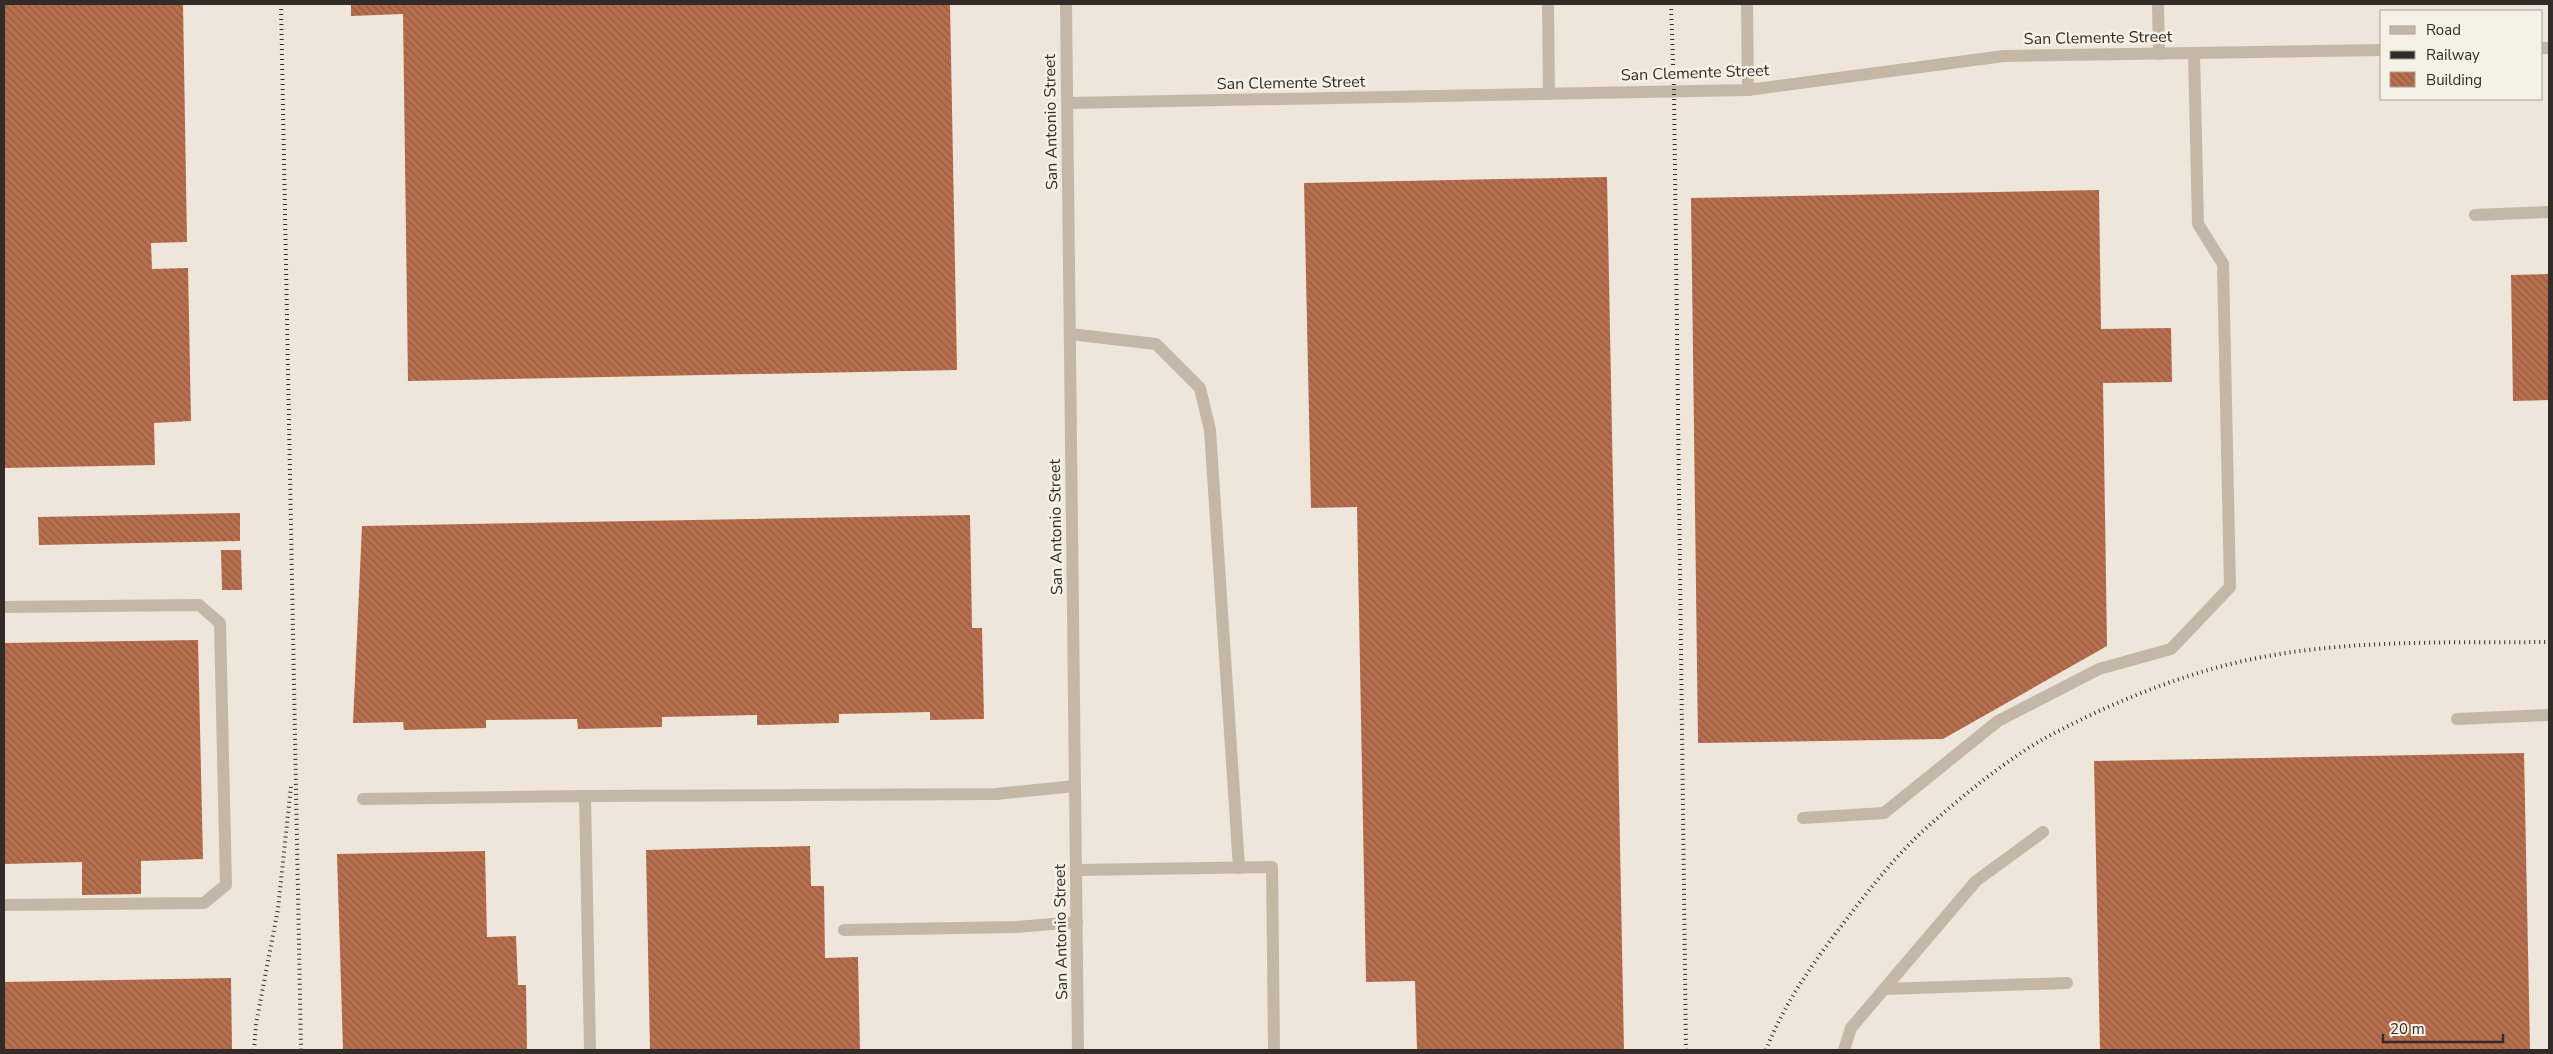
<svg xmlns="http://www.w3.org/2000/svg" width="2553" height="1054" font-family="'Nunito Sans',sans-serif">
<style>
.building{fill:url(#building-back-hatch)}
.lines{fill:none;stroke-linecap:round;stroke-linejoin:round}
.lane{stroke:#c4b7a8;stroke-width:12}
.street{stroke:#c4b7a8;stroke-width:12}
.rail{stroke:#322b27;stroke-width:4;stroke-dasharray:1 4;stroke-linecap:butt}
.labels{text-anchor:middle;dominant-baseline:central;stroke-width:5;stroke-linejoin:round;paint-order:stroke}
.street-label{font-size:16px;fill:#322b27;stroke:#f6f0e5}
</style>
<defs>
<pattern id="building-back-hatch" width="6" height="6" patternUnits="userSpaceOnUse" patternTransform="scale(1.25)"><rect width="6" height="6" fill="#b76f4f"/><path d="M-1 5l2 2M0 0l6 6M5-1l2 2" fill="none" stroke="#955b42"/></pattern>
</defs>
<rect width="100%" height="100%" fill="#eee6da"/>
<g class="building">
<path d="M 4,4 L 183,4 L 187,242 L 151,243 L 152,269 L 188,268 L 191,421 L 154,423 L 155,465 L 4,468 Z"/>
<path d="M 351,4 L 950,4 L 957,370 L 408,381 L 403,14 L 351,16 Z"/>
<path d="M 1607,177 L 1624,1050 L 1417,1050 L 1415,981 L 1366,982 L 1357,507 L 1311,508 L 1304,183 Z"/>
<path d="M 2099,190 L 2101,329 L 2171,328 L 2172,382 L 2103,383 L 2107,646 L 1943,739 L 1698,743 L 1691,198 Z"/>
<path d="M 2549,274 L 2549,400 L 2513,401 L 2511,275 Z"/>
<path d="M 240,513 L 240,541 L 39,545 L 38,517 Z"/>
<path d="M 970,515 L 972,628 L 982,628 L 984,719 L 930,720 L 930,712 L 839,714 L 839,723 L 757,725 L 757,715 L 662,717 L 662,727 L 578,729 L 577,719 L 486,720 L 486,728 L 404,730 L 403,722 L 353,723 L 362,526 Z"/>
<path d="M 221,550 L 241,550 L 242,590 L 222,590 Z"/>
<path d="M 198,640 L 203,859 L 141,861 L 141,894 L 82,895 L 82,862 L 4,864 L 4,643 Z"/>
<path d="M 2524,753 L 2530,1050 L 2100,1050 L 2094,761 Z"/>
<path d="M 810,846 L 811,886 L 824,886 L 825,958 L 858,957 L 860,1050 L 650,1050 L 646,850 Z"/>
<path d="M 485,851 L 487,937 L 516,936 L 518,985 L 526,985 L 527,1050 L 343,1050 L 337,854 Z"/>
<path d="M 231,978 L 232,1050 L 4,1050 L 4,982 Z"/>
</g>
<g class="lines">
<g class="lane">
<path d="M 1548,4 L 1549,94"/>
<path d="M 1747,4 L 1748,90"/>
<path d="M 2158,4 L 2159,54"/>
<path d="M 2475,215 L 2549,212"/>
<path d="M 1070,334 L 1156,344 L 1200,388 L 1210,430 L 1239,868"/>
<path d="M 4,607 L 199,605 L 220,623 L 226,885 L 204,903 L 4,905"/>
<path d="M 2457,719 L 2549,715"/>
<path d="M 585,796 L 996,794 L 1075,786"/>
<path d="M 363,799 L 585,796 L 590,1050"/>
<path d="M 1803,818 L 1884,813 L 1998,721 L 2099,669 L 2171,649 L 2230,587 L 2223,264 L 2198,224 L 2194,53"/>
<path d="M 1077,870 L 1272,867 L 1274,1050"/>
<path d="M 844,930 L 1016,927 L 1077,922"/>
<path d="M 1885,989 L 2067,983"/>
<path d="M 1844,1050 L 1851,1028 L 1976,881 L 2043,832"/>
</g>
<g class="street">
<path d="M 1066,4 L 1078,1050"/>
<path d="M 2542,48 L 2549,48"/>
<path d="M 1068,103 L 1748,90 L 2004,56 L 2382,50"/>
</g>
<g class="rail">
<path d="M 281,4 L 301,1050"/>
<path d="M 1671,4 L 1674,91 L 1686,1050"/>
<path d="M 254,1050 L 256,1024 L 278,909 L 291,786"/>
<path d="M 1766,1050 C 1783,1006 1811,966 1839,929 C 1868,891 1897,853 1933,822 C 1966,793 2009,758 2047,737 C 2101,708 2160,683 2219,667 C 2325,638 2440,643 2549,642"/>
</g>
</g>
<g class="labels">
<g class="street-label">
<text transform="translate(2098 38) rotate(-1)">San Clemente Street</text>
<text transform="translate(1695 73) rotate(-2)">San Clemente Street</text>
<text transform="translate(1291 83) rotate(-1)">San Clemente Street</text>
<text transform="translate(1051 122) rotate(-91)">San Antonio Street</text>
<text transform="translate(1056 527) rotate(-91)">San Antonio Street</text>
<text transform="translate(1061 932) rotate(-91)">San Antonio Street</text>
</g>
</g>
<rect width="2553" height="1054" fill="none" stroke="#322b27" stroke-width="10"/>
<rect x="2380" y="10" width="162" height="90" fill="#f6f0e5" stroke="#a8a199"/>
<rect x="2390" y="26" width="25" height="8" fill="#c4b7a8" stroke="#a8a199"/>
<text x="2426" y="35" font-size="15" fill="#322b27">Road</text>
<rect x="2390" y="51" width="25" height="8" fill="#322b27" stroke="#a8a199"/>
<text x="2426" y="60" font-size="15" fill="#322b27">Railway</text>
<rect x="2390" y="72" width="25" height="15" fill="url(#building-back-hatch)" stroke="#a8a199"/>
<text x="2426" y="85" font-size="15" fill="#322b27">Building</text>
<path d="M2383 1034v8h120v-8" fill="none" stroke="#322b27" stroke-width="2.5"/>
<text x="2390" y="1034" font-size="15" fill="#322b27" stroke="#f6f0e5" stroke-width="4" paint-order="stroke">20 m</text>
</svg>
